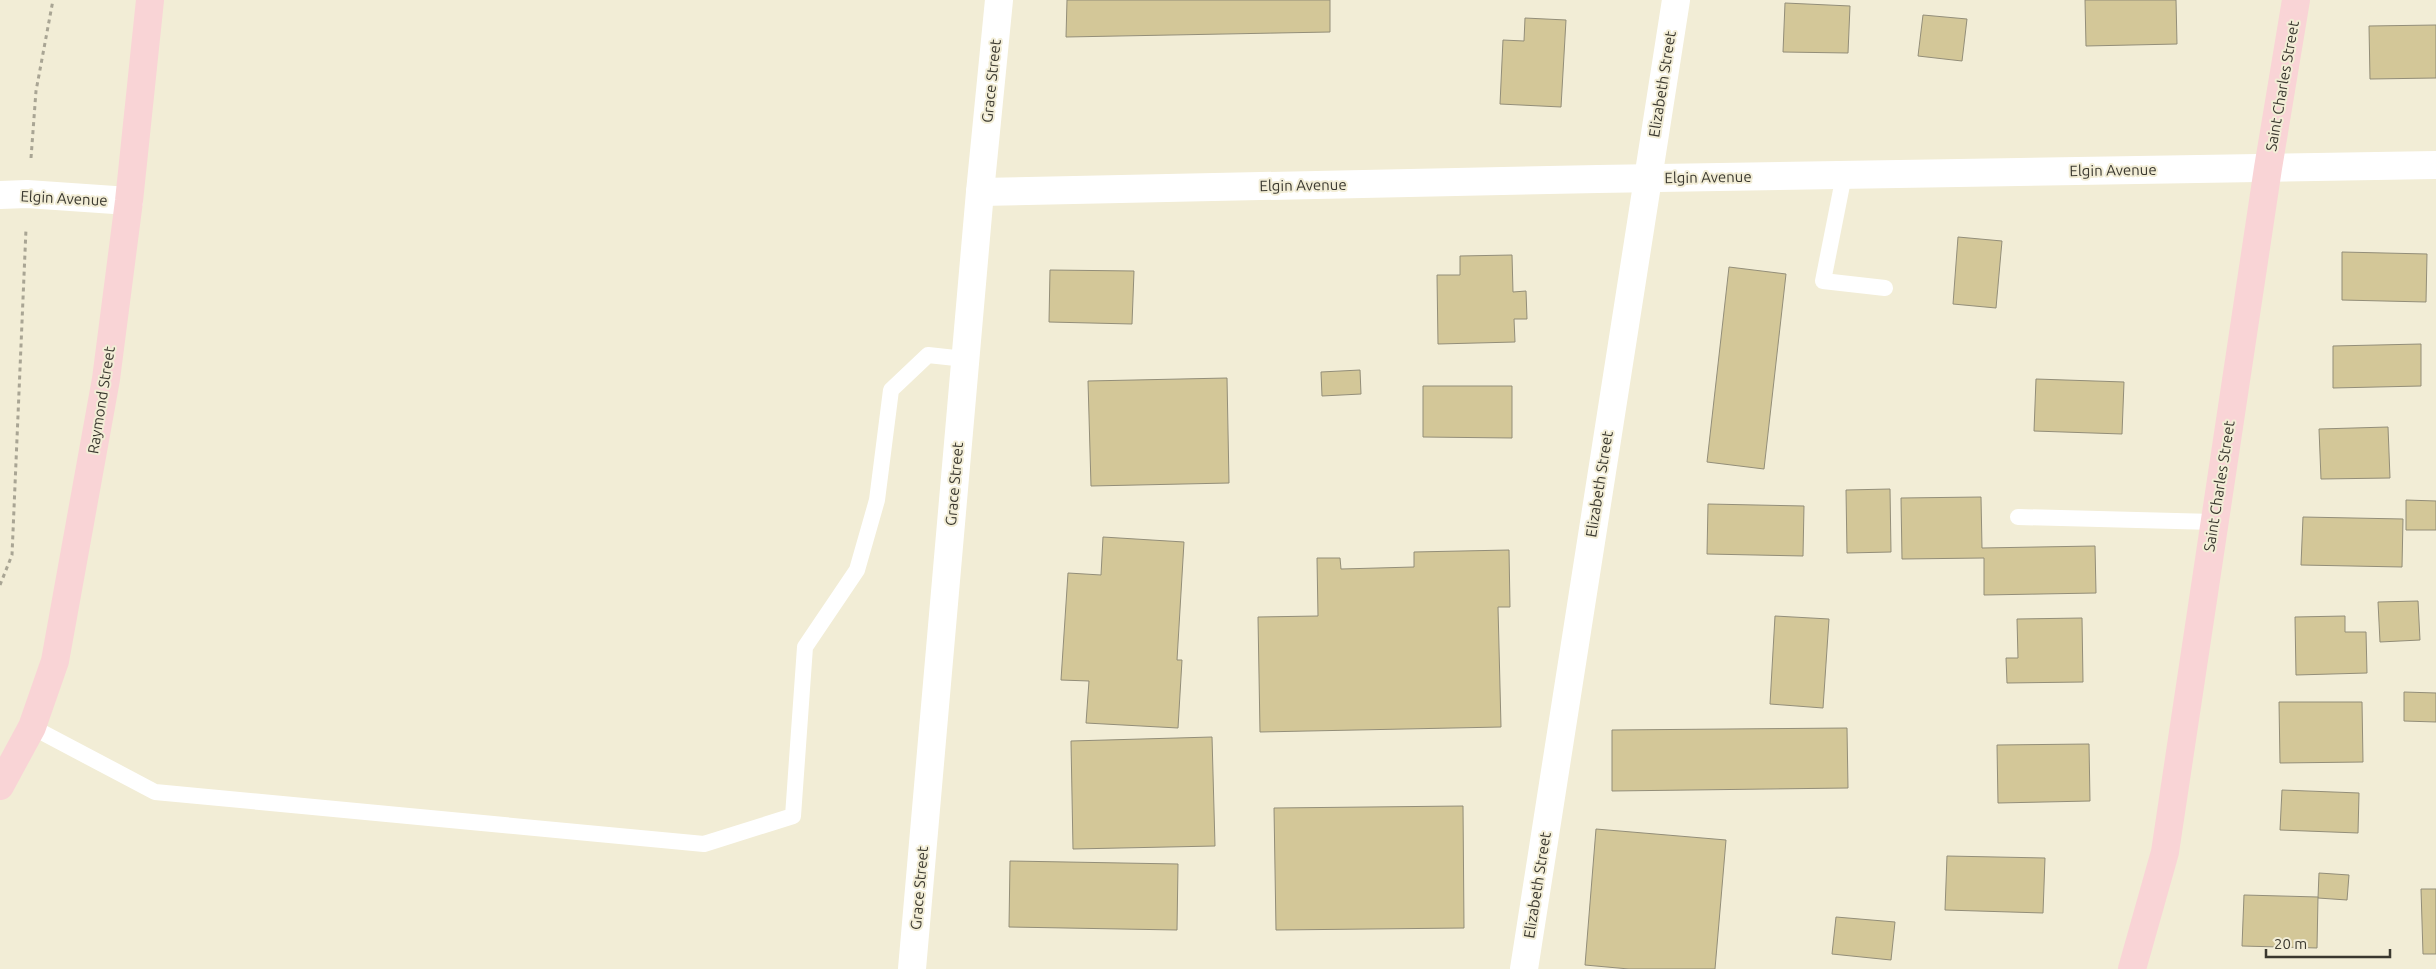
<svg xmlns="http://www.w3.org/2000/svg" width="2436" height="969" font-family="Ubuntu,sans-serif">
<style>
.building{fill:#d3c798;stroke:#938e79}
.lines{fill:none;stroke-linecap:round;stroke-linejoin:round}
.path{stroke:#a9a594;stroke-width:3;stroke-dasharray:4 4;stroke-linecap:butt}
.lane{stroke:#fff;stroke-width:16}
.street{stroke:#fff;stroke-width:28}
.secondary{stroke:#f9d4d6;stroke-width:28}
.labels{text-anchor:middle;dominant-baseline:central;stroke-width:4;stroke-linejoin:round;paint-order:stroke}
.street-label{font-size:15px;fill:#3a382f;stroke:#f2edd6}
</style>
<rect width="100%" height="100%" fill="#f2edd6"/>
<g class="building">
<path d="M 1067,0 L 1330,0 L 1330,32 L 1066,37 Z"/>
<path d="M 2085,0 L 2176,0 L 2177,44 L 2086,46 Z"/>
<path d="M 1785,3 L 1850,6 L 1848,53 L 1783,52 Z"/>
<path d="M 1923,15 L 1967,19 L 1962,61 L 1918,56 Z"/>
<path d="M 1525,18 L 1566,20 L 1561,107 L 1500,104 L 1503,40 L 1524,41 Z"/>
<path d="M 2436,25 L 2436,78 L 2370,79 L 2369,26 Z"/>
<path d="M 1958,237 L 2002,241 L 1996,308 L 1953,304 Z"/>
<path d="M 2342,252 L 2427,254 L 2426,302 L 2342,300 Z"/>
<path d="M 1512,255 L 1513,292 L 1526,291 L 1527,319 L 1514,319 L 1515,342 L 1438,344 L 1437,275 L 1460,275 L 1460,256 Z"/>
<path d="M 1729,267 L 1786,274 L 1764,469 L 1707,462 Z"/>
<path d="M 1050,270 L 1134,271 L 1132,324 L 1049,322 Z"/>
<path d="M 2421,344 L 2421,386 L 2333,388 L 2333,346 Z"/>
<path d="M 1360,370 L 1361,394 L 1322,396 L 1321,372 Z"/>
<path d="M 1227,378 L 1229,483 L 1091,486 L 1088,381 Z"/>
<path d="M 2036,379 L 2124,382 L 2122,434 L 2034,431 Z"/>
<path d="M 1423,386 L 1512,386 L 1512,438 L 1423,437 Z"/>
<path d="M 2388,427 L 2390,478 L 2321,479 L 2319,429 Z"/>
<path d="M 1890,489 L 1891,552 L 1847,553 L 1846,490 Z"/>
<path d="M 1981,497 L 1982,548 L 2095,546 L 2096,593 L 1984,595 L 1984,558 L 1902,559 L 1901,498 Z"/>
<path d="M 2406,500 L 2436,501 L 2436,530 L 2406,530 Z"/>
<path d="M 1708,504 L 1804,506 L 1803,556 L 1707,554 Z"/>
<path d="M 2303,517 L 2403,519 L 2402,567 L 2301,565 Z"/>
<path d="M 1103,537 L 1184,542 L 1177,660 L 1182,660 L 1178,728 L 1086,723 L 1089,681 L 1061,680 L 1068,573 L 1101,575 Z"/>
<path d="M 1509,550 L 1510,607 L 1498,607 L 1501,727 L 1260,732 L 1258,617 L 1318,616 L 1317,558 L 1340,558 L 1341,569 L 1414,567 L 1414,552 Z"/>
<path d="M 2418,601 L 2420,640 L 2380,642 L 2378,602 Z"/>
<path d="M 1775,616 L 1829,619 L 1823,708 L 1770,704 Z"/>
<path d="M 2345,616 L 2345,632 L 2366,632 L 2367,673 L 2296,675 L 2295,617 Z"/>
<path d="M 2082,618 L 2083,682 L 2007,683 L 2006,658 L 2018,658 L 2017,619 Z"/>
<path d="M 2404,692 L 2436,693 L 2436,722 L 2404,721 Z"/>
<path d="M 2279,702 L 2362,702 L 2363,762 L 2280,763 Z"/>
<path d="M 1847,728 L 1848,788 L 1612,791 L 1612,730 Z"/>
<path d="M 1212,737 L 1215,846 L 1073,849 L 1071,741 Z"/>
<path d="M 2089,744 L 2090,801 L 1998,803 L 1997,745 Z"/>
<path d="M 2282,790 L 2359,793 L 2358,833 L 2280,830 Z"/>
<path d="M 1463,806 L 1464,928 L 1276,930 L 1274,808 Z"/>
<path d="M 1596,829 L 1726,840 L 1715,969 L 1629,969 L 1585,965 Z"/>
<path d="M 1947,856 L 2045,858 L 2043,913 L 1945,910 Z"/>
<path d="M 1010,861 L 1178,864 L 1177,930 L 1009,927 Z"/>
<path d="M 2319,873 L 2349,875 L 2347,900 L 2318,898 Z"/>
<path d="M 2421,889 L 2436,889 L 2436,954 L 2423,954 Z"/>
<path d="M 2244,895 L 2318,897 L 2317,948 L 2242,946 Z"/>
<path d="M 1836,917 L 1895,922 L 1891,960 L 1832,954 Z"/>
</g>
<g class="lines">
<g class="path">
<path d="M 31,158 L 36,91 L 53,0"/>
<path d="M 0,585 L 12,555 L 26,229"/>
</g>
<g class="lane">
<path d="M 1844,175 L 1823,281 L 1885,288"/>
<path d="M 2018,517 L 2214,522"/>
<path d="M 32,727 L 155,792 L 704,844 L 793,816 L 805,647 L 857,570 L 877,500 L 891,390 L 928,355 L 965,359"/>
</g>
<g class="street">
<path d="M 980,192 L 1598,179 L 2436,165"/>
<path d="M 0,195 L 27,194 L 129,201"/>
<path d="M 912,969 L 980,192 L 999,0"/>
<path d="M 1524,969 L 1676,0"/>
</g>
<g class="secondary">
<path d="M 0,786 L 32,727 L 55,661 L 106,379 L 129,201 L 150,0"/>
<path d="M 2132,969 L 2165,852 L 2268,168 L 2296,0"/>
</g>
</g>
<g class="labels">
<g class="street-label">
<text transform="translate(991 81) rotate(-84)">Grace Street</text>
<text transform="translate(1662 84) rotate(-81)">Elizabeth Street</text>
<text transform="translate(2282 86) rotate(-80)">Saint Charles Street</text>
<text transform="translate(2113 170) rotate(-1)">Elgin Avenue</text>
<text transform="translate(1708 177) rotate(-1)">Elgin Avenue</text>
<text transform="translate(1303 185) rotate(-1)">Elgin Avenue</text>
<text transform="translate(64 198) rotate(3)">Elgin Avenue</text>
<text transform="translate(101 400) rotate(-81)">Raymond Street</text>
<text transform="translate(954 484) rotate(-85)">Grace Street</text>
<text transform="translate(1599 484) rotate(-81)">Elizabeth Street</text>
<text transform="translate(2219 486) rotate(-81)">Saint Charles Street</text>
<text transform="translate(1537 885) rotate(-81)">Elizabeth Street</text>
<text transform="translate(919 888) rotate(-85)">Grace Street</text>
</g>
</g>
<path d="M2266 949v8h124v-8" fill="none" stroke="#3a382f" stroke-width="2.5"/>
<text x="2274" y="949" font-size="15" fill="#3a382f" stroke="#f2edd6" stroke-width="4" paint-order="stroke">20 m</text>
</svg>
